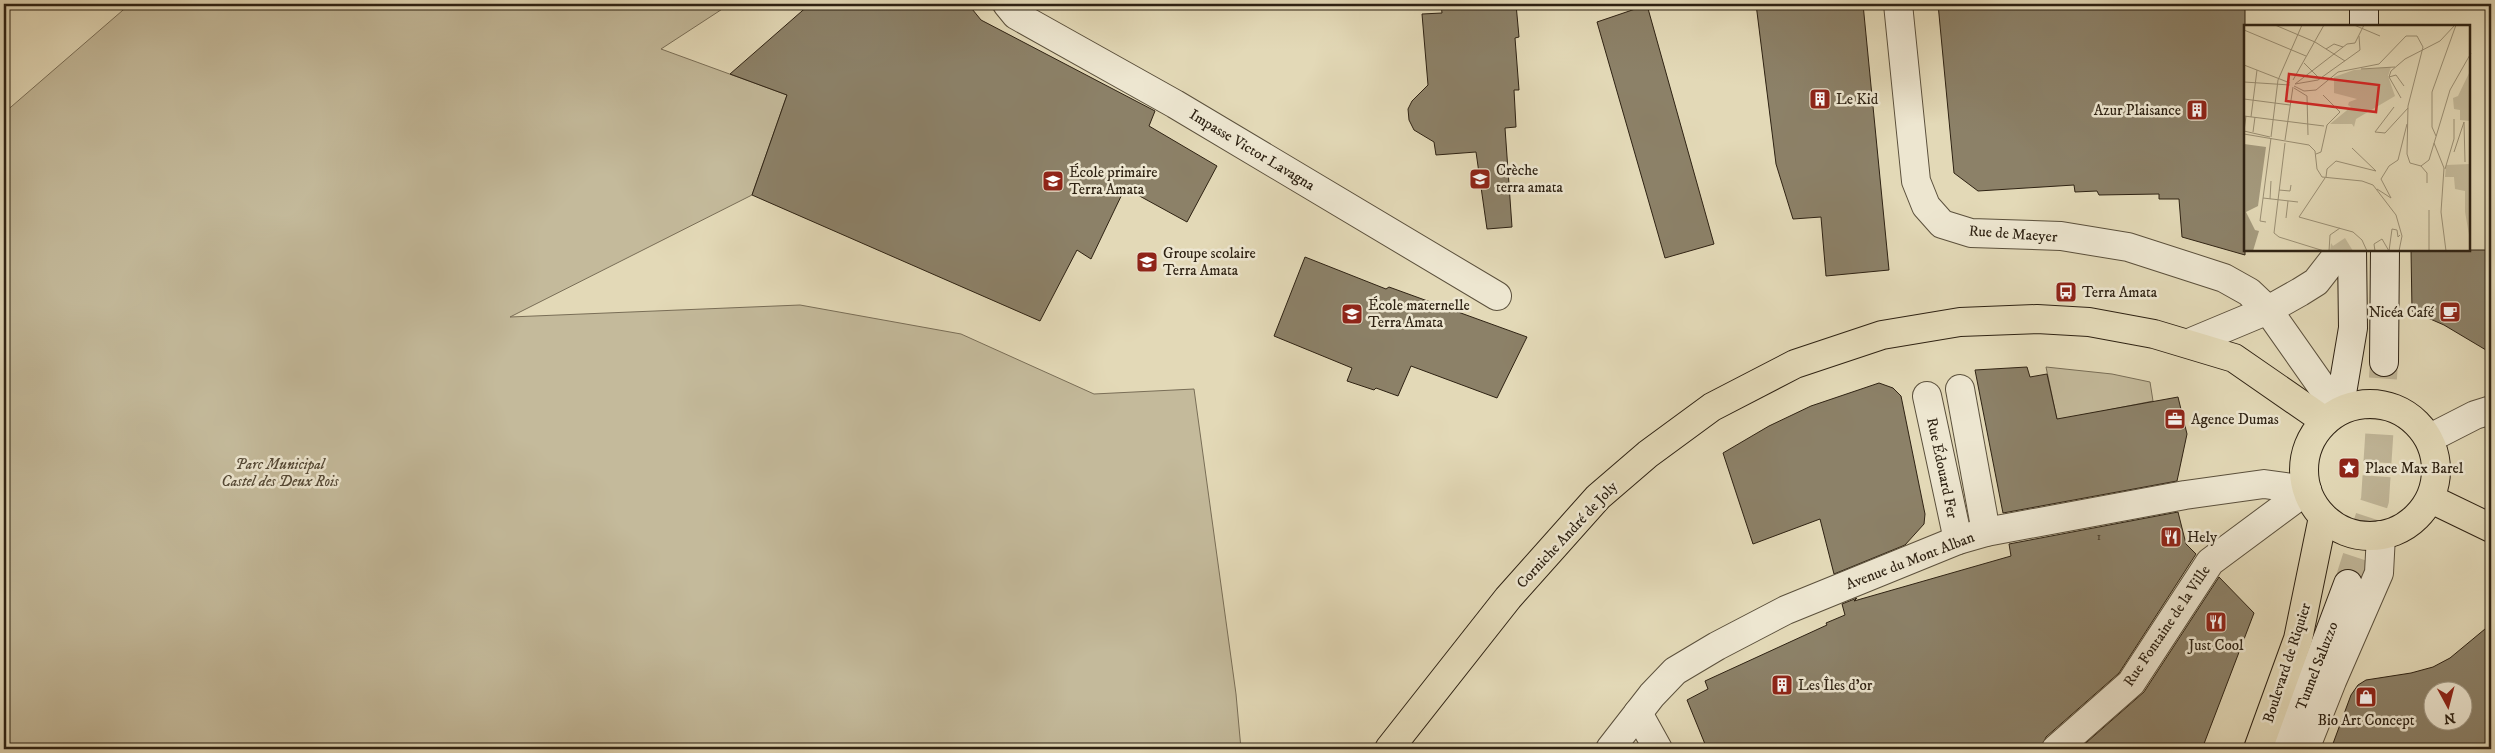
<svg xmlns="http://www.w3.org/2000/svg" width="2495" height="753" font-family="'IM FELL DW Pica',serif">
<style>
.green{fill:#c4ba9b;stroke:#796e57}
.building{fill:#8c8168;stroke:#2e2213;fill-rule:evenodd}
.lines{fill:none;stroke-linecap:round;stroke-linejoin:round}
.secondary-tunnel{stroke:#bfb496;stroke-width:28;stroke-dasharray:28 14;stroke-linecap:butt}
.minor-casing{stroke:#5b503c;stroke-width:30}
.secondary-casing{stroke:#2e2213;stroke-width:30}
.primary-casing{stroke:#2e2213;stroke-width:30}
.minor{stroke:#ede6d0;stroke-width:28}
.secondary{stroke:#ede6d0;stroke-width:28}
.primary{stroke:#e3d9b7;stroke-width:28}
.labels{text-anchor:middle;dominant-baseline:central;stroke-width:5;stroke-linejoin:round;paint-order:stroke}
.number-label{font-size:12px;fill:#463a28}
.poi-label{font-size:15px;fill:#2e2213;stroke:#ede6d0;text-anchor:start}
.street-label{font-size:15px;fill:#2e2213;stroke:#ede6d0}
.park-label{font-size:15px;font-style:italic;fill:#544835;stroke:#ede6d0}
.inset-road{fill:none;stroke:#9b9075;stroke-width:1}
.view{fill:#d62828;fill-opacity:0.15;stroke:#d62828;stroke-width:2.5}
.inset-edge{fill:none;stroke:#2e2213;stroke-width:2.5}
</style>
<rect width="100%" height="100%" fill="#e3d9b7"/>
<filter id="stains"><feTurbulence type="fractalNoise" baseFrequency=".004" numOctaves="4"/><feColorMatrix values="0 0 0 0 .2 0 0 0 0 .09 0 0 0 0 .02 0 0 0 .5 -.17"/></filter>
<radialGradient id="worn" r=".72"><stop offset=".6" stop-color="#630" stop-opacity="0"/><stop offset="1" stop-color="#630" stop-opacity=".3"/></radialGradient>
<g class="green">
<path d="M 130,4 L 730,4 L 661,49 L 787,95 L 752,195 L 510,317 L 800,305 L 961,334 L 1094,394 L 1194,389 L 1236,694 L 1241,749 L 4,749 L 4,113 Z"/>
<path d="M 2046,367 L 2112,374 L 2150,382 L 2153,401 L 2108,410 L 2059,429 Z"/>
</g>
<g class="building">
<path d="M 810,4 L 968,4 L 981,20 L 1155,111 L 1149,126 L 1217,166 L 1187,222 L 1125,188 L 1091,259 L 1077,250 L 1040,321 L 752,195 L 787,95 L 730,74 Z"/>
<path d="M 1441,4 L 1516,4 L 1519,37 L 1515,38 L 1519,90 L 1514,90 L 1516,127 L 1505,128 L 1512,227 L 1487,229 L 1476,152 L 1436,155 L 1434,142 L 1414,130 L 1409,120 L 1408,109 L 1412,101 L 1428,85 L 1422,14 L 1442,13 Z"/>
<path d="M 1756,4 L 1863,4 L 1889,270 L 1826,276 L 1821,217 L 1793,219 L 1776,164 Z"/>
<path d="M 1938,4 L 2245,4 L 2245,255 L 2182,237 L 2179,199 L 2159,199 L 2159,194 L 2099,195 L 2097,191 L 2075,192 L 2074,185 L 1978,191 L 1954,173 Z"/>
<path d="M 1647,5 L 1714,244 L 1665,258 L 1597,22 Z"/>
<path d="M 2411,250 L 2491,250 L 2491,353 L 2444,325 L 2412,311 Z"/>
<path d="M 1305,257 L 1386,289 L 1389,287 L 1527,337 L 1497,398 L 1411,366 L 1398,396 L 1376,388 L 1374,390 L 1347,381 L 1352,368 L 1274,336 Z"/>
<path d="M 2027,367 L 2030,377 L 2047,374 L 2057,419 L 2178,397 L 2187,434 L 2177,481 L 2003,513 L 1975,370 Z"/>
<path d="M 1879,383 L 1893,388 L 1901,396 L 1925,514 L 1924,524 L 1905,545 L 1834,574 L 1820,519 L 1753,544 L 1723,453 L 1769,426 L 1811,406 Z"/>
<path d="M 2178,512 L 2186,544 L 2196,554 L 2119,673 L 2046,737 L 2041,749 L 1707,749 L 1687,700 L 1708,689 L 1705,681 L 1827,625 L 1826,623 L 1845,615 L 1842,604 L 1857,598 L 1854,601 L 2011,556 L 2009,544 Z"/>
<path d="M 2219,577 L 2254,613 L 2202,749 L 2079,749 L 2144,692 Z"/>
<path d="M 2491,624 L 2491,749 L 2331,749 L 2351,695 L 2358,685 L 2366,680 L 2411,673 L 2433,667 L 2450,658 ZM 2432,690 L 2462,690 L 2462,720 L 2432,720 Z"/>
</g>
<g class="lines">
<path class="secondary-tunnel" d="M 2348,584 L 2375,500 L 2384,362"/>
<g class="minor-casing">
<g id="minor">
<path d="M 1007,4 L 1016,15 L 1175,104 L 1497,296"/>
<path d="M 1898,4 L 1916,181 L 1926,206 L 1942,224 L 1971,233 L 2061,236 L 2128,247 L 2224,278 L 2249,292 L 2268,310 L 2339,411"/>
<path d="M 2189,343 L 2268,310 L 2300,292 L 2316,282 L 2341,250"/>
<path d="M 1960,389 L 1986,532"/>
<path d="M 1927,396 L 1958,540"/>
<path d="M 2430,438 L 2475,415 L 2491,410"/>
<path d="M 1638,713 L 1658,749"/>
<path d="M 1610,749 L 1652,695 L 1675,671 L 1717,646 L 1786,610 L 1958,540 L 1986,532 L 2185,495 L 2264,484 L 2307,490"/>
<path d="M 2056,749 L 2131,683 L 2210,562 L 2307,490"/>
<path d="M 2305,749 L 2332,681 L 2379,573 L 2381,535"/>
</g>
</g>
<g class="secondary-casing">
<g id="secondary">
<path d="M 2364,4 L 2364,26"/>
<path d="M 2384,362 L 2385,250"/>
<path d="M 2339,411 L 2353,328 L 2352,250"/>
<path d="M 2286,749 L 2348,584"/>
</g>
</g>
<g class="primary-casing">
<g id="primary">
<circle cx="2370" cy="470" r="66"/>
<path d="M 2431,499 L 2491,528"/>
<path d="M 1389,749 L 1508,598 L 1598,497 L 1648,454 L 1712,407 L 1795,364 L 1882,335 L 1960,322 L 2037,319 L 2089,322 L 2154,334 L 2234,358 L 2325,421"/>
<path d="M 2258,749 L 2298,639 L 2323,517"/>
</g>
</g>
<use href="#minor" class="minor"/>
<use href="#secondary" class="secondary"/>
<use href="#primary" class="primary"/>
</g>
<defs>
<g id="building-square" transform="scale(1.125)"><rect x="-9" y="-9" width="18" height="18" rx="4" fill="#8f2418" stroke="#ede6d0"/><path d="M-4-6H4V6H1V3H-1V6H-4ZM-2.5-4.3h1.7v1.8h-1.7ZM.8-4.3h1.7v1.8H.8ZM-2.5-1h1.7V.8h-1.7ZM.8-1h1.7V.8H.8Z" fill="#fff"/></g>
<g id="school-square" transform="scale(1.125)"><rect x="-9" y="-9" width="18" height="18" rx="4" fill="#8f2418" stroke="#ede6d0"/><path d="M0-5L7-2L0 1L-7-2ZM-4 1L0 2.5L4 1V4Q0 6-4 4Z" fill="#fff"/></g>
<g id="bus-square" transform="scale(1.125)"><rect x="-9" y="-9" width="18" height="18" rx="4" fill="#8f2418" stroke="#ede6d0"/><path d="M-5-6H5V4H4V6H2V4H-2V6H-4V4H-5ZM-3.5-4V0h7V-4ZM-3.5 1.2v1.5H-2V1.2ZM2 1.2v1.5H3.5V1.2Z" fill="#fff"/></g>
<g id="cafe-square" transform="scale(1.125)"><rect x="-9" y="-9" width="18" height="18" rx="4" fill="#8f2418" stroke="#ede6d0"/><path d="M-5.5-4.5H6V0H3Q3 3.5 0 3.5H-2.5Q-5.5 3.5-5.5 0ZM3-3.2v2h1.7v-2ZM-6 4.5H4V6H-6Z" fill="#fff"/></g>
<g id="office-square" transform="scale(1.125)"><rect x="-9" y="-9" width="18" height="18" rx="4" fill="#8f2418" stroke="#ede6d0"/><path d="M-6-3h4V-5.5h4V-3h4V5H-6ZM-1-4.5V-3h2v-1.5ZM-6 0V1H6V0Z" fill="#fff"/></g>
<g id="sight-square" transform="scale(1.125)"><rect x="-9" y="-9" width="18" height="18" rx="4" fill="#8f2418" stroke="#ede6d0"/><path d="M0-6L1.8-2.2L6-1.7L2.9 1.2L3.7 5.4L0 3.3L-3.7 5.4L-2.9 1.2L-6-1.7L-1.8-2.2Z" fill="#fff"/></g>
<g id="restaurant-square" transform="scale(1.125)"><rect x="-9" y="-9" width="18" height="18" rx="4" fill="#8f2418" stroke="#ede6d0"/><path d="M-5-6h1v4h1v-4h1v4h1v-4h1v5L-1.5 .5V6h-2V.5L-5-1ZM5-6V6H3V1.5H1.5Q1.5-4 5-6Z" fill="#fff"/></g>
<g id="shop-square" transform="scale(1.125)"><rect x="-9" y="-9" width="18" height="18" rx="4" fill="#8f2418" stroke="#ede6d0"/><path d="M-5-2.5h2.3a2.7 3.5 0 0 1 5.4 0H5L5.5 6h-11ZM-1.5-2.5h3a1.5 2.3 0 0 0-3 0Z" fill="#fff"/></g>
</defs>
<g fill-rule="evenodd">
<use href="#building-square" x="1820" y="99"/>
<use href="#building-square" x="2197" y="110"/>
<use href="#school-square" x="1480" y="179"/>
<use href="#school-square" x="1053" y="181"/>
<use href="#school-square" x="1147" y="262"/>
<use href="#bus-square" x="2066" y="292"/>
<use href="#cafe-square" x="2450" y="312"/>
<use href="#school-square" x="1352" y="314"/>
<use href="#office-square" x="2175" y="419"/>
<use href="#sight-square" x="2349" y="468"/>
<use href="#restaurant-square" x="2171" y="537"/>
<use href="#restaurant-square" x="2216" y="622"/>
<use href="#building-square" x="1782" y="685"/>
<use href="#shop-square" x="2366" y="697"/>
</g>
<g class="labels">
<g class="number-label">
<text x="2099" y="536">1</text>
</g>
<g class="poi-label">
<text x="1836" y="99">Le Kid</text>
<text x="2181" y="110" text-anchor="end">Azur Plaisance</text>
<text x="1496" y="170">Crèche<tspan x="1496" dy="17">terra amata</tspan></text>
<text x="1069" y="172">École primaire<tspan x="1069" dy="17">Terra Amata</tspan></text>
<text x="1163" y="253">Groupe scolaire<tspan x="1163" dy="17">Terra Amata</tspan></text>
<text x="2082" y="292">Terra Amata</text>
<text x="1368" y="305">École maternelle<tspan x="1368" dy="17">Terra Amata</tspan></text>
<text x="2434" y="312" text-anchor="end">Nicéa Café</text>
<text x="2191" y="419">Agence Dumas</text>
<text x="2365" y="468">Place Max Barel</text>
<text x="2187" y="537">Hely</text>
<text x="2216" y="645" text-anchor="middle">Just Cool</text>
<text x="1798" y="685">Les Îles d'or</text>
<text x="2366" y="720" text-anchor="middle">Bio Art Concept</text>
</g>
<g class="street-label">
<text transform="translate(1252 150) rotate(31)">Impasse Victor Lavagna</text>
<text transform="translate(2013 234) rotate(4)">Rue de Maeyer</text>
<text transform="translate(1942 468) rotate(78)">Rue Édouard Fer</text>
<text transform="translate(1567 535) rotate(-47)">Corniche André de Joly</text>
<text transform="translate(1910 561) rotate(-21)">Avenue du Mont Alban</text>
<text transform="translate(2167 626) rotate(-56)">Rue Fontaine de la Ville</text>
<text transform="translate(2287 663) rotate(-72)">Boulevard de Riquier</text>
<text transform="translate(2317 666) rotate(-69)">Tunnel Saluzzo</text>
</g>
<g class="park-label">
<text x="280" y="464">Parc Municipal<tspan x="280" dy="17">Castel des Deux Rois</tspan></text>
</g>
</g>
<g transform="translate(2244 25)">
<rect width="226" height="226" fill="#e3d9b7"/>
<path d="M 147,42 L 144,51 L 151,71 L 112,94 L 110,102 L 108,99 L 86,99 L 107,82 L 104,80 L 105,77 L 113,74 L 90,68 L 90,52 L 110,45 ZM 226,46 L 226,96 L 216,95 L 216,85 L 210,84 L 209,73 L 214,71 ZM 226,139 L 226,215 L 221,187 L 221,166 L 211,164 L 210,152 L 201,152 L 202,140 ZM 101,213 L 109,226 L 86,226 L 87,218 L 89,221 Z" fill="#c4ba9b"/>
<path d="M 0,119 L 22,122 L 14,181 L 2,187 L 11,205 L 15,206 L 9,226 L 0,226 Z" fill="#a59b7f"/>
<path class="inset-road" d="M 31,0 L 71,17 L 101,36M 110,0 L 136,11M 0,5 L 62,31M 111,18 L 120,0M 82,24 L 90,19 L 99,22M 60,38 L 76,54M 0,40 L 46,58M 117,44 L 151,42M 145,52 L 152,50 L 160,61M 49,55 L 80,0M 0,57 L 46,60M 51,59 L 74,55 L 116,25 L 115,11M 51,59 L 103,19 L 111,18M 50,61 L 60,66 L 72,65 L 94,47 L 135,39 L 162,11 L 173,11 L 179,22 L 164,81 L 163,129 L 166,138 L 177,141 L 185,135 L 206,65 L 227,28M 50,63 L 63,71 L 64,110M 157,73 L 145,52 L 147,46 L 161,34 L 196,16 L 211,0M 0,74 L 46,80M 150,82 L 131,107 L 141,108 L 164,83M 0,91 L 80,101M 7,92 L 13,45M 0,106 L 2,91M 0,106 L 26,112M 9,107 L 11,92M 0,109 L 65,120 L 71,126 L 73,144 L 78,152 L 118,156 L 129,160 L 152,190 L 158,211 L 155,226M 192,111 L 188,102 L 188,67 L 212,0M 27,112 L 34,55 L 58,0M 41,115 L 49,62M 41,118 L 30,208 L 35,212 L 80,226M 190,118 L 200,143 L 197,187 L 202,226M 210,127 L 220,97 L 221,137M 72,129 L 77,127 L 83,100 L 96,87 L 79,70M 177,141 L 183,148 L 183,158M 201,144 L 210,114 L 210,94M 82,152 L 83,144 L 92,136 L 132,146 L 108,123M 81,153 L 55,192 L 109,207 L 118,215 L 123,226M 133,164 L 147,173 L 137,154 L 145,141 L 154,135 L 163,99M 35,165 L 46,166 L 47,160M 19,173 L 54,177M 26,174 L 27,156M 185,185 L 185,226M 42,193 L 44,176M 22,197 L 16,196 L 27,113M 85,226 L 86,210 L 96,203M 131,226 L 130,219 L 138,214 L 145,226M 145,226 L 148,204 L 153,205 L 154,212 L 156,210"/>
<path class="view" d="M 45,49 L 135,60 L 132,87 L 42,76 Z"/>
<rect width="226" height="226" class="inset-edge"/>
</g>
<rect width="2495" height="753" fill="none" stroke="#e3d9b7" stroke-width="20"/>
<rect x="5" y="5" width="2485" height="743" fill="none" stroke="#2e2213" stroke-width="2.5"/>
<rect x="10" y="10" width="2475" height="733" fill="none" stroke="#2e2213"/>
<g transform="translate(2448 706) rotate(173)"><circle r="24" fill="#ede6d0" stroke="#a19884"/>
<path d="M0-4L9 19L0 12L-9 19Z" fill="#8f2418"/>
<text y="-8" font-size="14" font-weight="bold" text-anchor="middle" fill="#2e2213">N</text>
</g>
<rect width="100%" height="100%" filter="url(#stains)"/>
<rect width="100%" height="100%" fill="url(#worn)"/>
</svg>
